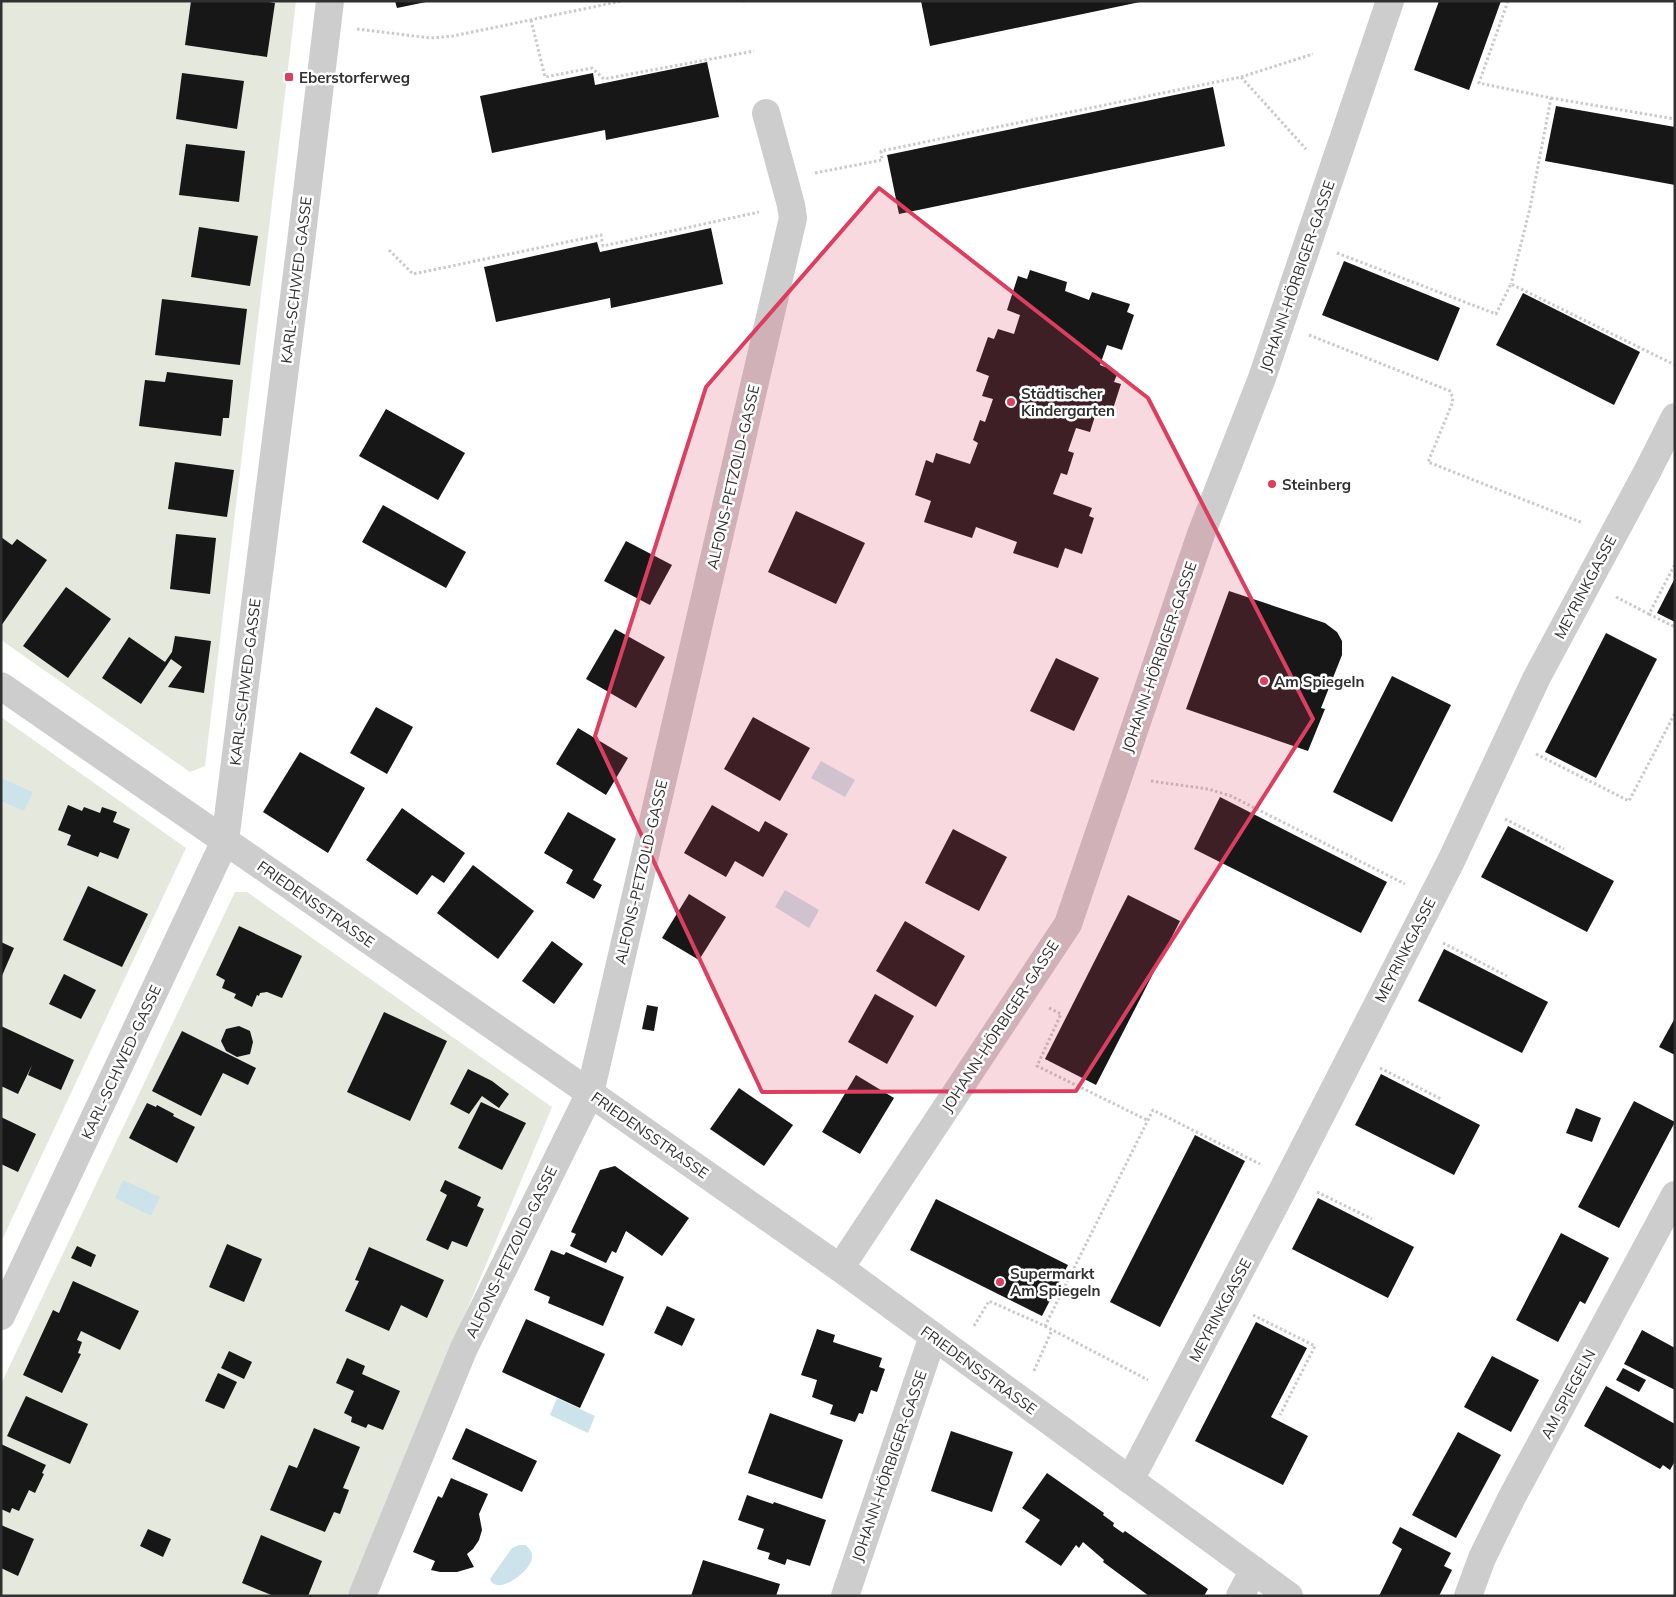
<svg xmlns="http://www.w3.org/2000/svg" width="1676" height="1597" font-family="Mulish,sans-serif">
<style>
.green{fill:#e5e9dd}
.water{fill:#cde3eb}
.building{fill:#171717}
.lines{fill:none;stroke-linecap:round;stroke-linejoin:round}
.path{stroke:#cacaca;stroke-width:3;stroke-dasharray:2.5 2.5;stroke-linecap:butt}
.minor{stroke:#cdcdcd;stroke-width:28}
.tertiary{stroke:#cdcdcd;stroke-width:28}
.marked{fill:#db3f5f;fill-opacity:0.2;stroke:#db3f5f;stroke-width:4;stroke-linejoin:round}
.poi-dot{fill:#db3f5f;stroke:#fff;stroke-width:2}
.labels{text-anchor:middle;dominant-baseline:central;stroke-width:5;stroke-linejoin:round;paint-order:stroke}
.poi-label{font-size:15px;font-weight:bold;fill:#303030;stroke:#fff;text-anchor:start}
.street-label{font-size:15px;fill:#303030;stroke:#fff}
</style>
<rect width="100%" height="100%" fill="#fff"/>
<g class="green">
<path d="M 1,1 L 296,1 L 205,766 L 190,772 L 1,640 Z"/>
<path d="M 1,717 L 186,848 L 1,1242 Z"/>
<path d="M 235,892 L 247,892 L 552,1107 L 347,1596 L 1,1596 L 1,1384 Z"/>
</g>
<g class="water">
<path d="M 821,761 L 855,780 L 845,797 L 811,778 Z"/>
<path d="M 1,778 L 33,792 L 24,811 L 1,801 Z"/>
<path d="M 785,890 L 819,910 L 809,928 L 775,907 Z"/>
<path d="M 123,1180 L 160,1197 L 151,1216 L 115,1198 Z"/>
<path d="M 557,1398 L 595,1416 L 588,1433 L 550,1415 Z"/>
<path d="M 519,1545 L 526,1545 C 529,1549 533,1552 532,1558 C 531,1571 497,1597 490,1579 L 512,1548 Z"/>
</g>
<g class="building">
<path d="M 191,1 L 263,1 L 275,3 L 267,57 L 185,45 Z"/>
<path d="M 395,1 L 426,1 L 426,2 L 397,8 Z"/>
<path d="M 921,1 L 1140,1 L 1140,2 L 930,46 Z"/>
<path d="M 1439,1 L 1501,1 L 1469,90 L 1414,70 Z"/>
<path d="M 707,62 L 719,117 L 606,140 L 605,130 L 492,153 L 480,96 L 593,73 L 595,85 Z"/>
<path d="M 182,73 L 244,81 L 237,129 L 176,119 Z"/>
<path d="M 1213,87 L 1225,146 L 899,214 L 887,155 Z"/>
<path d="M 1556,106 L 1675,127 L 1675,185 L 1545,161 Z"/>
<path d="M 186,144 L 245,151 L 239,202 L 179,195 Z"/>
<path d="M 199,227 L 258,236 L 250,286 L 191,277 Z"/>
<path d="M 711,228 L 723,284 L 611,308 L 610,298 L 496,322 L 484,267 L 597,242 L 600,252 Z"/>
<path d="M 1344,261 L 1460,308 L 1438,361 L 1322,315 Z"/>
<path d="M 1030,270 L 1067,282 L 1065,291 L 1089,300 L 1092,292 L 1130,304 L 1127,312 L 1134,315 L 1122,350 L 1107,345 L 1100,365 L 1118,372 L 1114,382 L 1121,384 L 1110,418 L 1096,413 L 1090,432 L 1076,428 L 1068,451 L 1074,453 L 1067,475 L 1061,473 L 1053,494 L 1092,508 L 1089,516 L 1094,518 L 1082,554 L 1065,548 L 1058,568 L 1013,553 L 1017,542 L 976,527 L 972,538 L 924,522 L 931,501 L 915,495 L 926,460 L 933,463 L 936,453 L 970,464 L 978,443 L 973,440 L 980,420 L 985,422 L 993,399 L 982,396 L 989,376 L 976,371 L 988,337 L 994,339 L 998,329 L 1014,334 L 1020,315 L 1007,310 L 1018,276 L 1027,279 Z"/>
<path d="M 1523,293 L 1640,352 L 1614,405 L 1496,345 Z"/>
<path d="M 162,299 L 247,309 L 240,365 L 155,355 Z"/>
<path d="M 167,372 L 233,380 L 229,418 L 223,418 L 221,436 L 139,426 L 145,380 L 165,382 Z"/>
<path d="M 386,409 L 465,453 L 438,500 L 359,456 Z"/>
<path d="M 175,462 L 234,470 L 227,517 L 168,509 Z"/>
<path d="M 383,505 L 466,552 L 446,588 L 362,542 Z"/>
<path d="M 796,511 L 865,543 L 836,604 L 768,572 Z"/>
<path d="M 176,534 L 216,538 L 210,594 L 170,589 Z"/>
<path d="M 1,537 L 12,545 L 17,539 L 47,560 L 1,626 Z"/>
<path d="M 626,541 L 672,565 L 650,605 L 604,581 Z"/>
<path d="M 1675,578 L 1675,622 L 1657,613 Z"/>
<path d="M 66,587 L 111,619 L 68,678 L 23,646 Z"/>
<path d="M 1229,591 L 1325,623 L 1337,632 L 1342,641 L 1342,655 L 1321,708 L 1325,709 L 1308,751 L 1186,709 Z"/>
<path d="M 615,629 L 665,657 L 636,708 L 586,679 Z"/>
<path d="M 1606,633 L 1657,659 L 1596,778 L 1545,752 Z"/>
<path d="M 175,636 L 211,641 L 204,693 L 168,687 L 182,667 L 171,659 L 141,704 L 102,678 L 129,637 L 165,662 L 172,652 Z"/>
<path d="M 1056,658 L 1099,678 L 1074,731 L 1030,711 Z"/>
<path d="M 1392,676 L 1451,705 L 1392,822 L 1333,792 Z"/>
<path d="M 376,707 L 413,727 L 387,774 L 350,753 Z"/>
<path d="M 753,717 L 810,748 L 780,801 L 724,769 Z"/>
<path d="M 578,728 L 628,758 L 606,795 L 556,764 Z"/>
<path d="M 300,752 L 365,788 L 328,853 L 263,812 Z"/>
<path d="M 1220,797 L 1387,882 L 1361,933 L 1194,849 Z"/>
<path d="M 68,805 L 82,811 L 84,807 L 100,813 L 102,807 L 117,812 L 113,822 L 130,829 L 118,859 L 100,852 L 98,857 L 67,845 L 71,835 L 58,830 Z"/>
<path d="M 712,805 L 759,832 L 765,821 L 788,834 L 763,877 L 735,861 L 726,877 L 684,853 Z"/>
<path d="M 402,808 L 465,853 L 444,883 L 432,875 L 417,895 L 366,860 Z"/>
<path d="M 568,812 L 616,839 L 593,880 L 602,885 L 594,899 L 566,883 L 573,870 L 544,853 Z"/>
<path d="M 1508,826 L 1614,881 L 1587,932 L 1481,877 Z"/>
<path d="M 953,829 L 1007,857 L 979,911 L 925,883 Z"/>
<path d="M 473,865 L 534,911 L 498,959 L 437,913 Z"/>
<path d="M 88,886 L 148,914 L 122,967 L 63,940 Z"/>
<path d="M 689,894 L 726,917 L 699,960 L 662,938 Z"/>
<path d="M 1128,895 L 1180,921 L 1096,1085 L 1045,1059 Z"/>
<path d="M 905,921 L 965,956 L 936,1007 L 876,971 Z"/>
<path d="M 239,926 L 302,956 L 282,998 L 267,992 L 260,993 L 259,996 L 257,995 L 252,1007 L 234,998 L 236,994 L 222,988 L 225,980 L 216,975 Z"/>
<path d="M 552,941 L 583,964 L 554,1004 L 522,981 Z"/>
<path d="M 1,942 L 14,948 L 1,978 Z"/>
<path d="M 1444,949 L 1548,1002 L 1522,1053 L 1418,1001 Z"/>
<path d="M 64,974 L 96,990 L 81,1019 L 49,1004 Z"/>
<path d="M 875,994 L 914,1016 L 887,1064 L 848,1042 Z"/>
<path d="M 647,1005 L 658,1007 L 654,1031 L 642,1029 Z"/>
<path d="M 384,1012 L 447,1041 L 410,1121 L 347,1092 Z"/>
<path d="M 1675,1018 L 1675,1055 L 1659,1047 Z"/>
<path d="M 1,1026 L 74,1060 L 61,1090 L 28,1075 L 32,1065 L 18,1094 L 1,1086 Z"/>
<path d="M 239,1026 L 250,1031 L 253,1042 L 250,1054 L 237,1057 L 226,1051 L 221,1041 L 226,1029 Z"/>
<path d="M 182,1031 L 256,1068 L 248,1085 L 223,1073 L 201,1116 L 152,1091 Z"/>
<path d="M 468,1069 L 492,1081 L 509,1094 L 499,1108 L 482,1096 L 469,1114 L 450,1104 Z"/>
<path d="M 1381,1074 L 1480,1125 L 1454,1175 L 1355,1125 Z"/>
<path d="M 856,1075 L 894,1098 L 860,1154 L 822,1132 Z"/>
<path d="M 739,1088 L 793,1125 L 764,1166 L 710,1129 Z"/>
<path d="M 1634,1101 L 1675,1122 L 1619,1228 L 1578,1207 Z"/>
<path d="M 481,1102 L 526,1123 L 502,1170 L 458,1148 Z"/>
<path d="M 147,1103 L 156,1107 L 157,1105 L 174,1114 L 173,1116 L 195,1127 L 177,1163 L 129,1138 Z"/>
<path d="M 1576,1108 L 1601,1118 L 1592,1142 L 1566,1133 Z"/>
<path d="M 1,1117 L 36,1134 L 18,1172 L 1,1164 Z"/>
<path d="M 1195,1135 L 1245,1161 L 1160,1327 L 1110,1302 Z"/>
<path d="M 615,1166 L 689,1218 L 662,1256 L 626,1231 L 616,1253 L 612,1251 L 606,1263 L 570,1246 L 576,1234 L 571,1232 L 600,1170 Z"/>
<path d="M 445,1180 L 481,1197 L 477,1206 L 484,1209 L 467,1247 L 452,1241 L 448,1250 L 426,1240 L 447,1195 L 440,1191 Z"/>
<path d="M 1318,1198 L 1414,1247 L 1388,1298 L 1292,1249 Z"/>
<path d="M 936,1199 L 1068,1265 L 1042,1316 L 910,1250 Z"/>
<path d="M 1561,1233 L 1609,1258 L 1585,1304 L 1580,1301 L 1558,1342 L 1516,1320 Z"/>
<path d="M 227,1244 L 262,1259 L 244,1302 L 209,1287 Z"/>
<path d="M 77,1246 L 96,1255 L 91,1267 L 71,1258 Z"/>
<path d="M 369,1247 L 444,1280 L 427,1318 L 401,1305 L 389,1331 L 345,1311 L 359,1281 L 355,1280 Z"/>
<path d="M 551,1250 L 564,1255 L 566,1252 L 624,1277 L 603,1326 L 548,1303 L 550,1297 L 534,1290 Z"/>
<path d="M 73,1281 L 139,1311 L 120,1350 L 81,1331 L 77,1340 L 82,1342 L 78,1353 L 81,1354 L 62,1393 L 23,1375 L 53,1310 L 59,1313 Z"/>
<path d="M 667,1306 L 695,1319 L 682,1346 L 654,1333 Z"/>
<path d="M 526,1319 L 605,1354 L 580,1408 L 502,1372 Z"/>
<path d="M 1256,1322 L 1307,1348 L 1271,1417 L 1308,1436 L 1283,1485 L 1195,1441 Z"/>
<path d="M 817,1329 L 835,1335 L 833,1342 L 882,1358 L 879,1367 L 885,1369 L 877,1392 L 871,1390 L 863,1414 L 859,1413 L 855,1422 L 830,1414 L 833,1405 L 812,1397 L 817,1380 L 801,1375 Z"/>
<path d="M 1642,1330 L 1675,1348 L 1675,1390 L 1624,1364 Z"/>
<path d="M 229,1351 L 252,1362 L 244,1379 L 221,1368 Z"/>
<path d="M 1492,1356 L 1539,1380 L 1511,1432 L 1464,1407 Z"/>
<path d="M 347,1358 L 365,1366 L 362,1374 L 400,1391 L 383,1430 L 368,1424 L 366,1428 L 351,1422 L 352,1417 L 344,1413 L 354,1391 L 336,1383 Z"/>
<path d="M 1623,1368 L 1646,1380 L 1639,1392 L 1616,1380 Z"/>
<path d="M 218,1373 L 237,1382 L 224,1409 L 205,1401 Z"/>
<path d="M 1606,1386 L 1675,1424 L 1675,1461 L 1670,1470 L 1663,1465 L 1660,1469 L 1584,1426 Z"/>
<path d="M 26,1396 L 88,1424 L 70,1464 L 7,1436 Z"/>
<path d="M 770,1413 L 843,1440 L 822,1499 L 748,1473 Z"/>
<path d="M 314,1428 L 360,1447 L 343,1488 L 349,1490 L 340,1514 L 334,1512 L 325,1532 L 270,1510 L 289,1465 L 297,1468 Z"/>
<path d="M 466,1428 L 537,1461 L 522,1492 L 452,1459 Z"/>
<path d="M 951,1431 L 1013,1452 L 992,1512 L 931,1491 Z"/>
<path d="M 1458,1432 L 1501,1455 L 1456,1538 L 1412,1515 Z"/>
<path d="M 1,1444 L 46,1465 L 42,1473 L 44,1474 L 35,1493 L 29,1490 L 19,1511 L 12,1508 L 10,1513 L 1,1509 Z"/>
<path d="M 1047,1473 L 1104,1513 L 1103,1515 L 1114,1523 L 1113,1526 L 1123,1533 L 1125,1531 L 1208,1589 L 1204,1596 L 1149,1596 L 1103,1562 L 1104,1560 L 1083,1542 L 1079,1548 L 1076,1545 L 1061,1566 L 1025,1542 L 1040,1520 L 1022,1508 Z"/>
<path d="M 451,1478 L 488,1494 L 479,1514 L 482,1530 L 479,1540 L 473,1549 L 467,1554 L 474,1567 L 457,1572 L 440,1572 L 431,1570 L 435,1561 L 413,1552 L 438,1496 L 442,1498 Z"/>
<path d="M 747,1495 L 773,1504 L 774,1502 L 826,1520 L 810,1566 L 787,1559 L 785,1565 L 768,1559 L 770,1553 L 757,1549 L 764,1529 L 738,1520 Z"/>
<path d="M 1,1525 L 34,1539 L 18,1576 L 1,1568 Z"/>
<path d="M 1400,1527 L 1451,1553 L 1444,1566 L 1452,1570 L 1439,1596 L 1379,1596 L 1402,1549 L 1392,1543 Z"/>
<path d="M 148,1529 L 171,1539 L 163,1557 L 140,1546 Z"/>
<path d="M 261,1535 L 322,1561 L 308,1596 L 274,1596 L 242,1583 Z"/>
<path d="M 703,1560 L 780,1584 L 776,1596 L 691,1596 Z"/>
</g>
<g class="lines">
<g class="path">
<path d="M 744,1 L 745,2"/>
<path d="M 1508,1 L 1479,83 L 1551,98 L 1530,208 L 1511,284"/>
<path d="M 531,20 L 545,77 L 592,68 L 604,79 L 754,51"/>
<path d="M 357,29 L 431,38 L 453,36 L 622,1"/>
<path d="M 1241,77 L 1313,54"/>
<path d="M 1551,98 L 1675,119"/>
<path d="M 815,173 L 882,160 L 881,151 L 1241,77 L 1306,149"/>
<path d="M 389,250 L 413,274 L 601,235 L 603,246 L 759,212"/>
<path d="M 1337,253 L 1496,314 L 1511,284 L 1675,365"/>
<path d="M 1309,335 L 1450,391 L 1453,398 L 1452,404 L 1428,462 L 1583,523"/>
<path d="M 1616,597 L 1649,614 L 1675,564"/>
<path d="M 1649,614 L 1675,627"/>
<path d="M 1536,754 L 1629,801 L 1675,713"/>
<path d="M 1151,781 L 1208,789 L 1231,796 L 1405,884"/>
<path d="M 1505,819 L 1564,849"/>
<path d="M 1443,943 L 1507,976"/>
<path d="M 1049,1008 L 1061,1014 L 1037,1066 L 1147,1120"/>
<path d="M 1380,1068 L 1441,1099"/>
<path d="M 1317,1192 L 1372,1219"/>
<path d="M 1253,1315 L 1315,1346 L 1280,1415"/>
<path d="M 974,1326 L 989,1301 L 1045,1326 L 1153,1110 L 1260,1164"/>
<path d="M 1045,1326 L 1148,1380"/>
<path d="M 1034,1371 L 1052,1330"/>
</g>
<g class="minor">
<path d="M 840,1268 L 1068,924 L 1201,534 L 1262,378 L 1390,1"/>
<path d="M 1130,1480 L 1282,1191 L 1451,861 L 1536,679 L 1646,474 L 1675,417"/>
<path d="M 362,1596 L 464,1348 L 590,1093 L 793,218 L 791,205 L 766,113"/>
<path d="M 845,1596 L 933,1336"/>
<path d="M 1240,1596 L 1254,1570"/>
<path d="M 1468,1596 L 1482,1558 L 1512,1497 L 1675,1195"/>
</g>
<g class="tertiary">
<path d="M 1,686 L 590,1093 L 840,1268 L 1289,1596"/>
<path d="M 1,1316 L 225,841 L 301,242 L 330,1"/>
</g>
</g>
<path class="marked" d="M 879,188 L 1148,398 L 1313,719 L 1076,1091 L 762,1092 L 595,736 L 706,387 Z"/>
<g class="poi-dot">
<rect x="284" y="72" width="10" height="10" rx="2.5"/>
<circle cx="1011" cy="402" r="5"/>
<circle cx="1272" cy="484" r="5"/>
<circle cx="1264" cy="681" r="5"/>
<circle cx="1000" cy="1282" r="5"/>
</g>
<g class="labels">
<g class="poi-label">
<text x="299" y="77">Eberstorferweg</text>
<text x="1021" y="393">Städtischer<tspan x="1021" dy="17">Kindergarten</tspan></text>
<text x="1282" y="484">Steinberg</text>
<text x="1274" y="681">Am Spiegeln</text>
<text x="1010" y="1273">Supermarkt<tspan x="1010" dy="17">Am Spiegeln</tspan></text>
</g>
<g class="street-label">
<text transform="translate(1297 276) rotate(-71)">JOHANN-HÖRBIGER-GASSE</text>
<text transform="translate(296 280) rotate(-83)">KARL-SCHWED-GASSE</text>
<text transform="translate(733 477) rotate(-77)">ALFONS-PETZOLD-GASSE</text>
<text transform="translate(1585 587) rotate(-62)">MEYRINKGASSE</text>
<text transform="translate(1159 657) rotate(-71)">JOHANN-HÖRBIGER-GASSE</text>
<text transform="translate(245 682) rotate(-83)">KARL-SCHWED-GASSE</text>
<text transform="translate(641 872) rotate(-77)">ALFONS-PETZOLD-GASSE</text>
<text transform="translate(316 904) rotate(35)">FRIEDENSSTRASSE</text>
<text transform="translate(1405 950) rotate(-63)">MEYRINKGASSE</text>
<text transform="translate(1000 1026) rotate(-57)">JOHANN-HÖRBIGER-GASSE</text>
<text transform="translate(121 1062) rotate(-65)">KARL-SCHWED-GASSE</text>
<text transform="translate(650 1135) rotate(35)">FRIEDENSSTRASSE</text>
<text transform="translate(511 1252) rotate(-64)">ALFONS-PETZOLD-GASSE</text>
<text transform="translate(1220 1310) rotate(-62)">MEYRINKGASSE</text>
<text transform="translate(979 1370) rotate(36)">FRIEDENSSTRASSE</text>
<text transform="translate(1568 1394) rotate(-62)">AM SPIEGELN</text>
<text transform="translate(889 1466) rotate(-71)">JOHANN-HÖRBIGER-GASSE</text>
</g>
</g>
<rect width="1676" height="1597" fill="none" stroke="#303030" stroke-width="5"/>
</svg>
